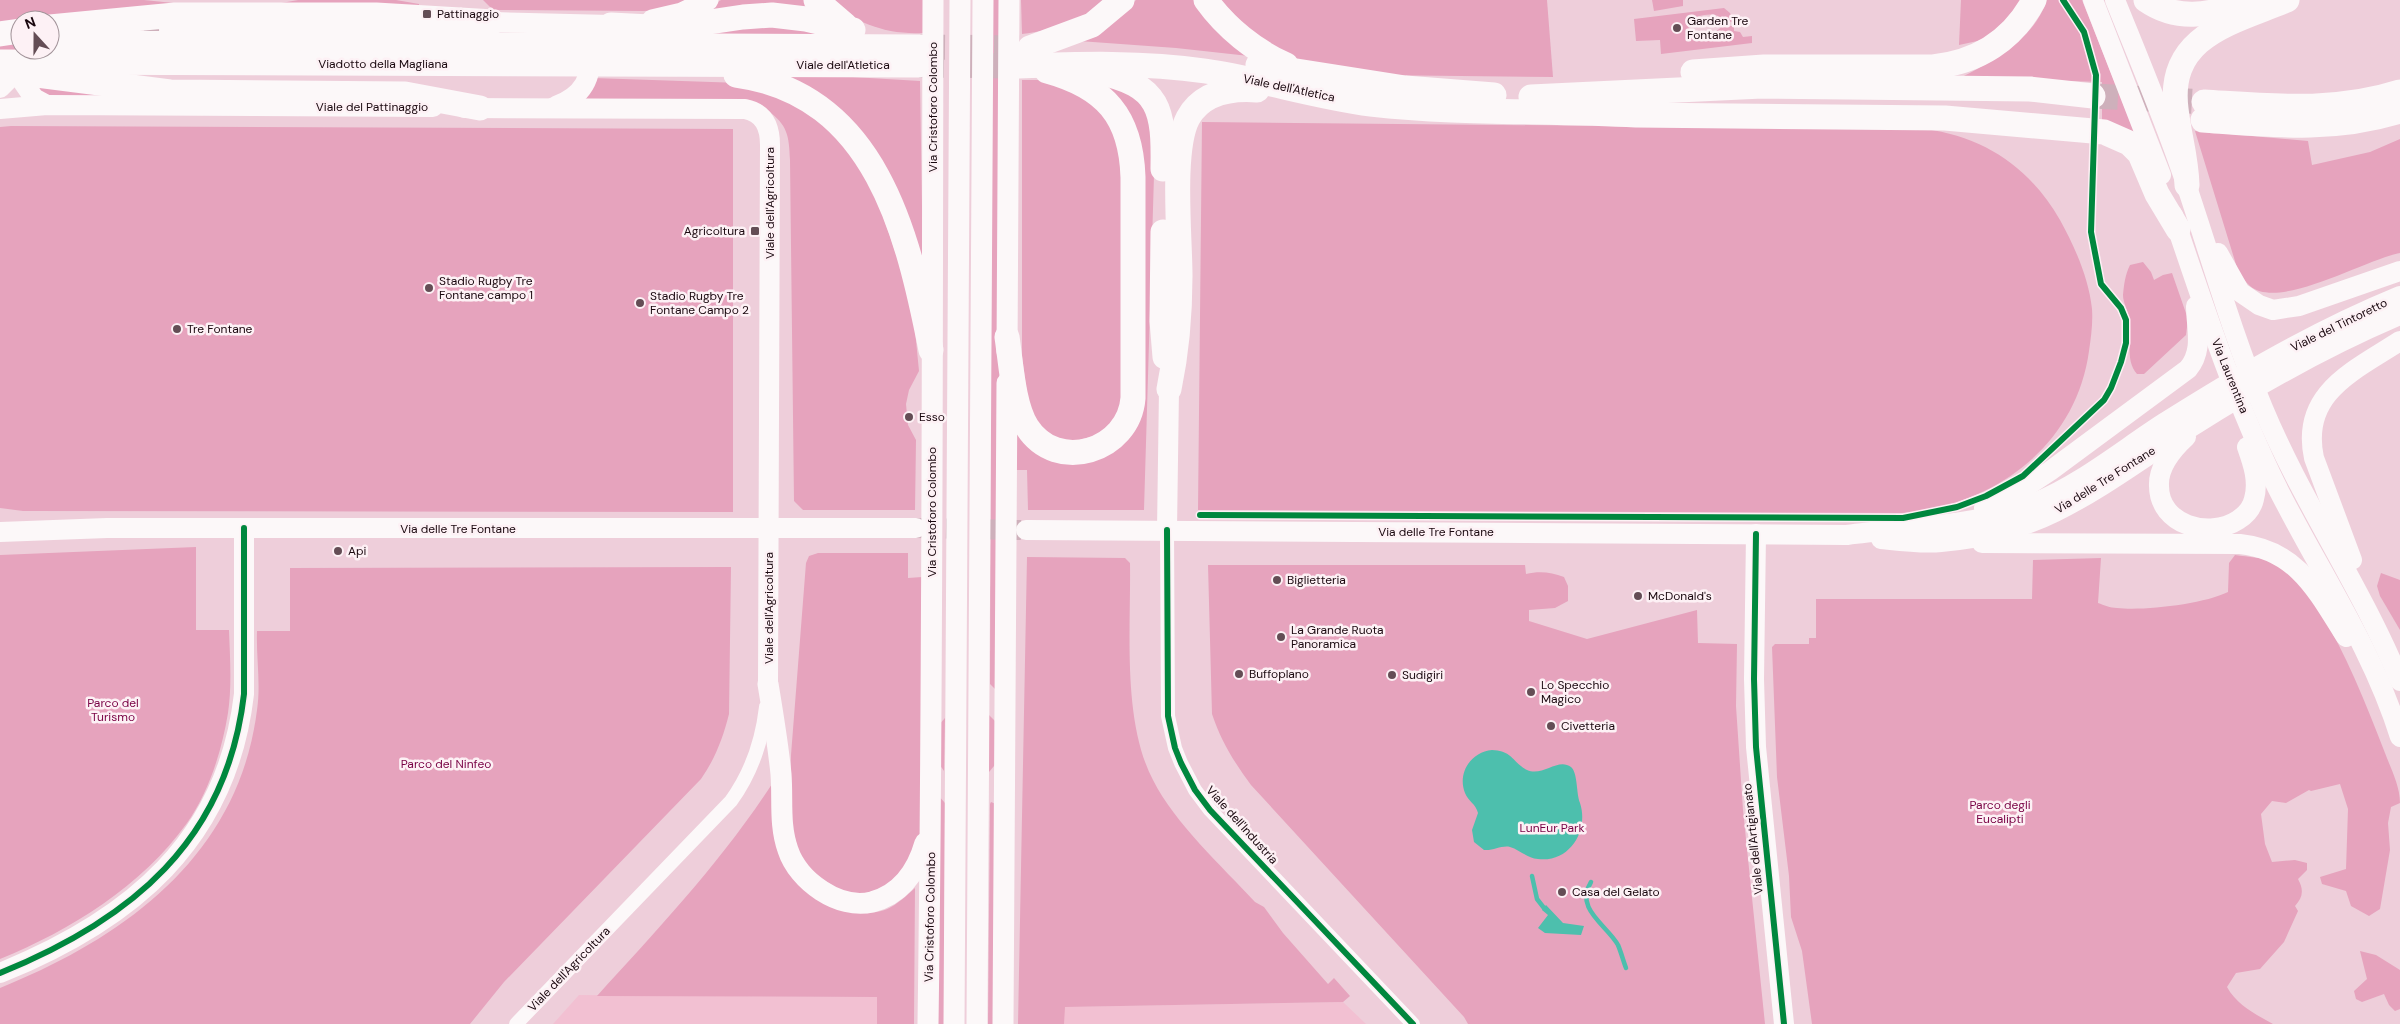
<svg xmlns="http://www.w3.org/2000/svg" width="2400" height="1024" font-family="'DM Sans',sans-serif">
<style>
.built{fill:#f2c0d2}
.green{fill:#e6a3bd}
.water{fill:#4dbfad}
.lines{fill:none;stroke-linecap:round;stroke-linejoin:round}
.stream{stroke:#4dbfad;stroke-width:4.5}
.secondary-tunnel{stroke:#ceb0bb;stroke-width:20;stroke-dasharray:20 10;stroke-linecap:butt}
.highway-tunnel{stroke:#ceb0bb;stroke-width:25;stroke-dasharray:25 12;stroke-linecap:butt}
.street{stroke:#fcf8f9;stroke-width:14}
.secondary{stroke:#fcf8f9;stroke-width:20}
.primary{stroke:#fcf8f9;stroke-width:21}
.highway{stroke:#fcf8f9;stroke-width:25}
.cycleway-casing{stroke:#fdf1f5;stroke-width:9}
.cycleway{stroke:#00873e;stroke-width:6}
.poi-dot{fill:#644d55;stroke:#fdf1f5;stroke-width:2}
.labels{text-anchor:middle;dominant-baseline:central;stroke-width:5;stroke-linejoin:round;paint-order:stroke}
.poi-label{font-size:12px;fill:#19070e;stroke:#fdf1f5;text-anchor:start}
.street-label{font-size:12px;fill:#19070e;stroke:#fdf1f5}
.park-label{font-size:12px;fill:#780044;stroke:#fdf1f5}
</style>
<rect width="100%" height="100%" fill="#eeceda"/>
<g class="built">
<path d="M 579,995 L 878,997 L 878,1024 L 553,1024 Z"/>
<path d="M 1343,1002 L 1366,1024 L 1064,1024 L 1064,1007 Z"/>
</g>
<g class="green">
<path d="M 0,0 L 144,0 L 193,5 L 276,4 L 298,0 L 396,0 L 419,4 L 419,10 L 20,20 L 20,48 L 0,78 Z"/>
<path d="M 483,0 L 695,0 L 668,10 L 643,11 L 493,10 Z"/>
<path d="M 721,0 L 806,0 L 815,11 L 705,10 Z"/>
<path d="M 825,0 L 923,0 L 923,33 C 885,35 855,22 825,0 Z"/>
<path d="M 992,0 L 1000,0 L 1001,684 L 995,689 L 990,684 Z"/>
<path d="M 1021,0 L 1110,0 C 1085,22 1054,30 1022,34 Z"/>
<path d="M 1136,0 L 1198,0 L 1258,57 L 1176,48 L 1079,41 L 1111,24 Z"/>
<path d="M 1220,0 L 1547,0 L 1553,77 L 1372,75 L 1304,63 L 1267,48 Z"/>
<path d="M 1652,0 L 1683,0 L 1683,6 L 1654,11 Z"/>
<path d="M 1961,0 L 2022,0 L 2003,23 L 1982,40 L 1959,45 Z"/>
<path d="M 2047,0 L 2082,0 L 2140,146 L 2102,126 L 2102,82 L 1960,78 C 1994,61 2034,39 2047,0 Z"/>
<path d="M 1724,8 L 1730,13 L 1734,22 L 1720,21 L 1718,16 C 1712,12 1693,16 1688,22 L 1689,31 L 1695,35 L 1710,32 L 1711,35 L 1723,26 L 1734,26 L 1734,31 L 1740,32 L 1743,37 L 1752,36 L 1752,43 L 1661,54 L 1660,40 L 1636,41 L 1634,19 Z"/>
<path d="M 740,21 L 856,36 L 674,38 Z"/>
<path d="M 768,72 L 920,81 L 923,269 L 890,184 Z"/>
<path d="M 593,78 L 741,83 L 815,112 L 869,176 L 912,300 L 919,371 L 909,390 L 906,404 L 908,425 L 916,440 L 915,510 L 803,510 L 794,501 L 790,160 C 789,136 788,125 767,110 L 583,101 Z"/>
<path d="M 1022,80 L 1038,80 L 1090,95 L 1120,138 L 1126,397 L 1110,432 L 1063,444 L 1030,417 L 1022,356 Z"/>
<path d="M 30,83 L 149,98 L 46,97 Z"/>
<path d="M 1096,86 L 1124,88 L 1145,106 L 1155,142 L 1144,510 L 1028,510 L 1027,470 L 1015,470 L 1015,427 L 1028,443 L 1122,442 L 1142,181 Z"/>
<path d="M 1202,122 L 1925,129 C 1985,137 2030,168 2060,220 C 2075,247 2089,279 2092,309 C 2093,323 2091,337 2089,351 C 2076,446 1994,506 1902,513 L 1198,510 Z"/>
<path d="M 11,126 L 733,129 L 733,512 L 23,511 L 0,508 L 0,127 Z"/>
<path d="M 2195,131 L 2308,141 L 2312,165 L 2370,152 L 2400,139 L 2400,253 C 2366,259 2279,311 2250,286 C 2245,282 2241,275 2238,271 Z"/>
<path d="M 2143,262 L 2151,272 L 2154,280 L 2163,275 L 2172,273 L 2188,319 L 2186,335 L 2144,374 L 2137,374 C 2124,359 2133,336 2129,318 C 2128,310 2123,303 2123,295 C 2124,285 2125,275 2130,265 Z"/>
<path d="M 196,547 L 196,630 L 229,630 C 230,657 232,686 228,713 C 222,750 209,792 187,823 C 142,886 71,930 0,959 L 0,555 Z"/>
<path d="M 818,553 L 908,553 L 908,578 L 922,577 L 923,835 L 903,872 L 875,894 L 843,894 L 801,862 L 790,818 L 791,755 L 806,563 L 809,556 Z"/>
<path d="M 2235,555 C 2248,557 2265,557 2276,564 C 2289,571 2310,596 2318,608 C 2346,653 2366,704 2385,753 C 2391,769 2400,786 2400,803 L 2391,807 L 2388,823 L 2390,850 L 2380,909 L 2369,916 L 2351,906 L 2346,891 L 2322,884 L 2320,877 L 2346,869 L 2348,809 L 2340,784 L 2311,791 L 2309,790 L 2286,803 L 2272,801 L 2261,814 L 2265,844 L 2272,862 L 2295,860 L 2307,863 L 2307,870 L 2298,879 C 2304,890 2303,897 2295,906 L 2298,911 L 2284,942 L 2260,969 L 2236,973 L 2227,987 C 2237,1005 2255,1014 2273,1024 L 1812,1024 L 1802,951 L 1791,917 L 1789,876 L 1777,777 L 1772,647 L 1775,644 L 1809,644 L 1809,638 L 1816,638 L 1816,599 L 2032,599 L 2033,560 L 2101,558 L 2098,603 C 2104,605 2110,608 2117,608 C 2144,611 2204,604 2228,592 L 2229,563 Z"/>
<path d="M 1027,557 L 1125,558 L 1130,563 C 1131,629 1122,721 1153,780 C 1176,825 1221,865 1255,902 L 1264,907 L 1283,933 L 1328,984 L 1334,978 L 1350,996 L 1343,1002 L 1065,1007 L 1064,1024 L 1018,1024 Z"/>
<path d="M 1208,565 L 1525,565 L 1526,574 C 1539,571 1551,572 1564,577 L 1568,586 L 1568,601 L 1555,608 L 1529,610 L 1529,621 L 1587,639 L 1697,610 L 1698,643 L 1737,644 L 1736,706 L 1743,810 L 1765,1024 L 1468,1024 L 1464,1017 L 1251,785 C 1234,762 1221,741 1212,714 Z"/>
<path d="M 731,567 L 729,714 C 723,738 715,759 701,779 L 504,982 L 470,1024 L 0,1024 L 0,988 C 126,937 239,855 257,710 C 261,684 256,657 257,631 L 290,631 L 290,568 Z"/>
<path d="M 2381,573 L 2400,580 L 2400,630 L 2380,596 L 2377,586 Z"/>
<path d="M 989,715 L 999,725 L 999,760 L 989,772 Z"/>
<path d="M 945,718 L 944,771 L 937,761 L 937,727 Z"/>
<path d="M 772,784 L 777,837 L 852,911 C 883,916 892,909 915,888 L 914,1024 L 877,1024 L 877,997 L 597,996 C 659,928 722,861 772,784 Z"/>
<path d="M 937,794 L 945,803 L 944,1024 L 936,1024 Z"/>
<path d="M 991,802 L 996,804 L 995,1024 L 988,1024 L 990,804 Z"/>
<path d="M 2360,951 L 2376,955 L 2400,970 L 2400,1009 L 2395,1011 L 2389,1005 L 2384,994 L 2362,1002 L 2356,999 L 2354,991 L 2367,979 Z"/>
</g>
<g class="water">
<path d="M 1492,750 C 1513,751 1512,762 1527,770 C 1543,777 1558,757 1571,767 C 1578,773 1576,793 1580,803 C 1589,830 1570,863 1538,859 C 1527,858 1520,850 1510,847 C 1502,845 1493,851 1484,850 L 1474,842 L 1472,830 L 1478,813 C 1476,804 1468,801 1465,793 C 1457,773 1471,752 1492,750 Z"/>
<path d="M 1546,905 L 1563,923 L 1584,926 L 1581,935 L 1545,933 L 1538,928 L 1548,915 L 1542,910 Z"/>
</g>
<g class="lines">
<g class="stream">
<path d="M 1532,876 L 1537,899 L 1544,908"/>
<path d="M 1591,882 C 1574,909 1607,925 1618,945 C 1621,952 1623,960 1626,968"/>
</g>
<g class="secondary-tunnel">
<path d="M 114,32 L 169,30"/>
<path d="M 916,528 L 1021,530"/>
</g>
<g class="highway-tunnel">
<path d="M 920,47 L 1020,48"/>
<path d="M 919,65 L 1019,66"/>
<path d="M 2093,96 L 2204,102"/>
</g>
<g class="street">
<path d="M 1167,530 L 1168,716 L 1175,748 L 1181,763 L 1195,790 L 1210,810 L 1413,1024"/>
<path d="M 516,1024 L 731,801 C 752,772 762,742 766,707"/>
</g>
<g class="secondary">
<path d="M 2093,0 L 2161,175"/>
<path d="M 2115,0 C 2138,57 2162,114 2182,172 C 2209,251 2231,331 2263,408 C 2302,502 2361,586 2400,681"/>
<path d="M 169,30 L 418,32 L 493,22 L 611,25"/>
<path d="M 23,82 L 34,98 L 47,105"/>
<path d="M 0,88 L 9,79"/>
<path d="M 556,106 C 583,96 593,78 590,49"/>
<path d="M 464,108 L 745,109 C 764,113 770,127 770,145 L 768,684"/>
<path d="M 0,109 L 47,105 L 433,107"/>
<path d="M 2173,215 C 2204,307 2234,399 2277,487 C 2319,571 2372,647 2400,737"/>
<path d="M 2218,253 L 2240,292 L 2259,305 L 2273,310 L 2299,306 L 2400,271"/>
<path d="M 2186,437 C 2173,449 2158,466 2159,486 C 2159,525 2209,539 2238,520 C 2246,515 2252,508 2254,499 C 2259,481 2253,464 2247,447"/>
<path d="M 1984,508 L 2015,494 L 2050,471 L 2188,369 C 2204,350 2196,328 2196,306"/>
<path d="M 1026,530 L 1847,535 C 1906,527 1977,526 2032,504 C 2080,485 2122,450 2164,423 C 2240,375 2317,330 2400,296"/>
<path d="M 1167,530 L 1169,389"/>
<path d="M 0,532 L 107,528 L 916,528"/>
<path d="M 1756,534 L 1754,679 L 1756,747 L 1784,1024"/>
<path d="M 1881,539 C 1900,541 1922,544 1941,542 C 1978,539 2021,529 2055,512 C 2104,488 2149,453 2196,424 C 2261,383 2329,345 2400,315"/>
<path d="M 1982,543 L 2240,544 C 2298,550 2318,593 2346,637"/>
<path d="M 2352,560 L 2314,458 C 2300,393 2354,371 2400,341"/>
<path d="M 0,973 C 131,920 227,841 244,694 L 244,528"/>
</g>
<g class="primary">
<path d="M 652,20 L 682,13 L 708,0"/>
<path d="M 1007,352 L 1009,0"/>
<path d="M 768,684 C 773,714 778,744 781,774 C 783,800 779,825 788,850 C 798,881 839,910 872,902 C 902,894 917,871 925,843"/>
<path d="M 928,1024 C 933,683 932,341 933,0"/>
<path d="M 954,1024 L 960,0"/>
<path d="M 977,1024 L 983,0"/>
<path d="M 1003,1024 L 1007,383"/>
</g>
<g class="highway">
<path d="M 816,0 L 845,25"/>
<path d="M 1206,0 C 1226,28 1255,51 1286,65"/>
<path d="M 2146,0 C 2176,21 2209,16 2242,3"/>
<path d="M 611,25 L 669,28 L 743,17 L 772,15 L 806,19 L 853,30"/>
<path d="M 50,27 L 175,15 L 376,15 L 493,22"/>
<path d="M 0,34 L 20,31"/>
<path d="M 50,43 L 920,47"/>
<path d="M 1030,48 L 1092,25 L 1122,0"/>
<path d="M 0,62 L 919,65"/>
<path d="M 1258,65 L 1405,88 L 1494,95"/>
<path d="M 1019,66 C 1081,64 1143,62 1205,71 C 1261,79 1315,97 1371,104 C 1460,114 1548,110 1636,115 L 1945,118 L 2104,132 L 2129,143 L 2140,154 L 2157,194 L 2178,229"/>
<path d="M 1097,72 C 1161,85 1164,110 1163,169"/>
<path d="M 1693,72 L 1764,67 L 1933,67 C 1978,62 2013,40 2034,0"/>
<path d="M 37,75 L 170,92 L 405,94 L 480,108"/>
<path d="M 736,75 C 876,94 908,234 931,350"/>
<path d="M 1531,97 L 1762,86 L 2030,89 L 2093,96"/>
<path d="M 2204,102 C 2271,106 2335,113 2400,92"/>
<path d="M 2203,120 C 2272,125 2333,132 2400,111"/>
<path d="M 2187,185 C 2186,156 2179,136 2176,109 C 2167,35 2232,23 2287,0"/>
<path d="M 1163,232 L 1162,321 L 1165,357"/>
<path d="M 1007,337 C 1011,363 1013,405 1027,427 C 1057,474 1129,451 1133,398 L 1133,177 C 1131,116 1105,87 1047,71"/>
<path d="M 1169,389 C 1177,351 1180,315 1180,276 C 1180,237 1171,150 1188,118 C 1202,93 1230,88 1257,90"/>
</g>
<g class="cycleway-casing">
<g id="cycleway">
<path d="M 1200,515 L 1903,518 L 1957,507 L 1986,496 L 2023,476 L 2104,400 L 2111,388 L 2121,362 L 2126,343 L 2126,320 L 2121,308 L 2101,284 L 2091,232 L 2096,75 L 2084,32 L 2063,0"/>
<path d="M 1167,530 L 1168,716 L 1175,748 L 1181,763 L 1195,790 L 1210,810 L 1413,1024"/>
<path d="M 1756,534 L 1754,679 L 1756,747 L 1784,1024"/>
<path d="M 0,973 C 131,920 227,841 244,694 L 244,528"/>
</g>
</g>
<use href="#cycleway" class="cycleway"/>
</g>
<g class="poi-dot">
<rect x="422" y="9" width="10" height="10" rx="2.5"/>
<circle cx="1677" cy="28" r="5"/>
<rect x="750" y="226" width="10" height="10" rx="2.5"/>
<circle cx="429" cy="288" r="5"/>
<circle cx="640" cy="303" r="5"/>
<circle cx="177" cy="329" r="5"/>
<circle cx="909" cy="417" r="5"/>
<circle cx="338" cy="551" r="5"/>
<circle cx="1277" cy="580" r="5"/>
<circle cx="1638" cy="596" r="5"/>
<circle cx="1281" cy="637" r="5"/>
<circle cx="1239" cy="674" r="5"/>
<circle cx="1392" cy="675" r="5"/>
<circle cx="1531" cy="692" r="5"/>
<circle cx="1551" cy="726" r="5"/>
<circle cx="1562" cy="892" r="5"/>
</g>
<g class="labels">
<g class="poi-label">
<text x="437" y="14">Pattinaggio</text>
<text x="1687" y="21">Garden Tre<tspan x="1687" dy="14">Fontane</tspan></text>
<text x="745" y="231" text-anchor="end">Agricoltura</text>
<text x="439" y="281">Stadio Rugby Tre<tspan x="439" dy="14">Fontane campo 1</tspan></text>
<text x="650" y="296">Stadio Rugby Tre<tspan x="650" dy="14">Fontane Campo 2</tspan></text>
<text x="187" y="329">Tre Fontane</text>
<text x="919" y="417">Esso</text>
<text x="348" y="551">Api</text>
<text x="1287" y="580">Biglietteria</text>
<text x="1648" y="596">McDonald's</text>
<text x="1291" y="630">La Grande Ruota<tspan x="1291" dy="14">Panoramica</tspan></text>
<text x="1249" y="674">Buffoplano</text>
<text x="1402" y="675">Sudigiri</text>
<text x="1541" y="685">Lo Specchio<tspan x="1541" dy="14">Magico</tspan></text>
<text x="1561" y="726">Civetteria</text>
<text x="1572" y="892">Casa del Gelato</text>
</g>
<g class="street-label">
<text x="383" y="64">Viadotto della Magliana</text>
<text x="843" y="65">Viale dell'Atletica</text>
<text transform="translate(1289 88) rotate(12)">Viale dell'Atletica</text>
<text x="372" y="107">Viale del Pattinaggio</text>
<text transform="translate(933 107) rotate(-90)">Via Cristoforo Colombo</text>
<text transform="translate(770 203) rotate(-90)">Viale dell'Agricoltura</text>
<text transform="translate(2339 325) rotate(-26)">Viale del Tintoretto</text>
<text transform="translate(2230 376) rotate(68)">Via Laurentina</text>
<text transform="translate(2105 480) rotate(-32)">Via delle Tre Fontane</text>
<text transform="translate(932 512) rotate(-90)">Via Cristoforo Colombo</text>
<text x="458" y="529">Via delle Tre Fontane</text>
<text x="1436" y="532">Via delle Tre Fontane</text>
<text transform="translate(769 608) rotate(-90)">Viale dell'Agricoltura</text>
<text transform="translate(1242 825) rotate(48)">Viale dell'Industria</text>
<text transform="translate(1753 839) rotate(-96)">Viale dell'Artigianato</text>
<text transform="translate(930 917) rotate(-89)">Via Cristoforo Colombo</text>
<text transform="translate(569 969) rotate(-46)">Viale dell'Agricoltura</text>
</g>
<g class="park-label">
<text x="113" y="703">Parco del<tspan x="113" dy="14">Turismo</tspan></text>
<text x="446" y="764">Parco del Ninfeo</text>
<text x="2000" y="805">Parco degli<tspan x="2000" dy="14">Eucalipti</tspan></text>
<text x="1552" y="828">LunEur Park</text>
</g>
</g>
<g transform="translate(35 35) rotate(339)"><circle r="24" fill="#fdf1f5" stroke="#a29399"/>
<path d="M0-4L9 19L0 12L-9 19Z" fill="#644d55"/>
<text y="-8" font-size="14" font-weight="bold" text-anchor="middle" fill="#19070e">N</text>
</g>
</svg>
